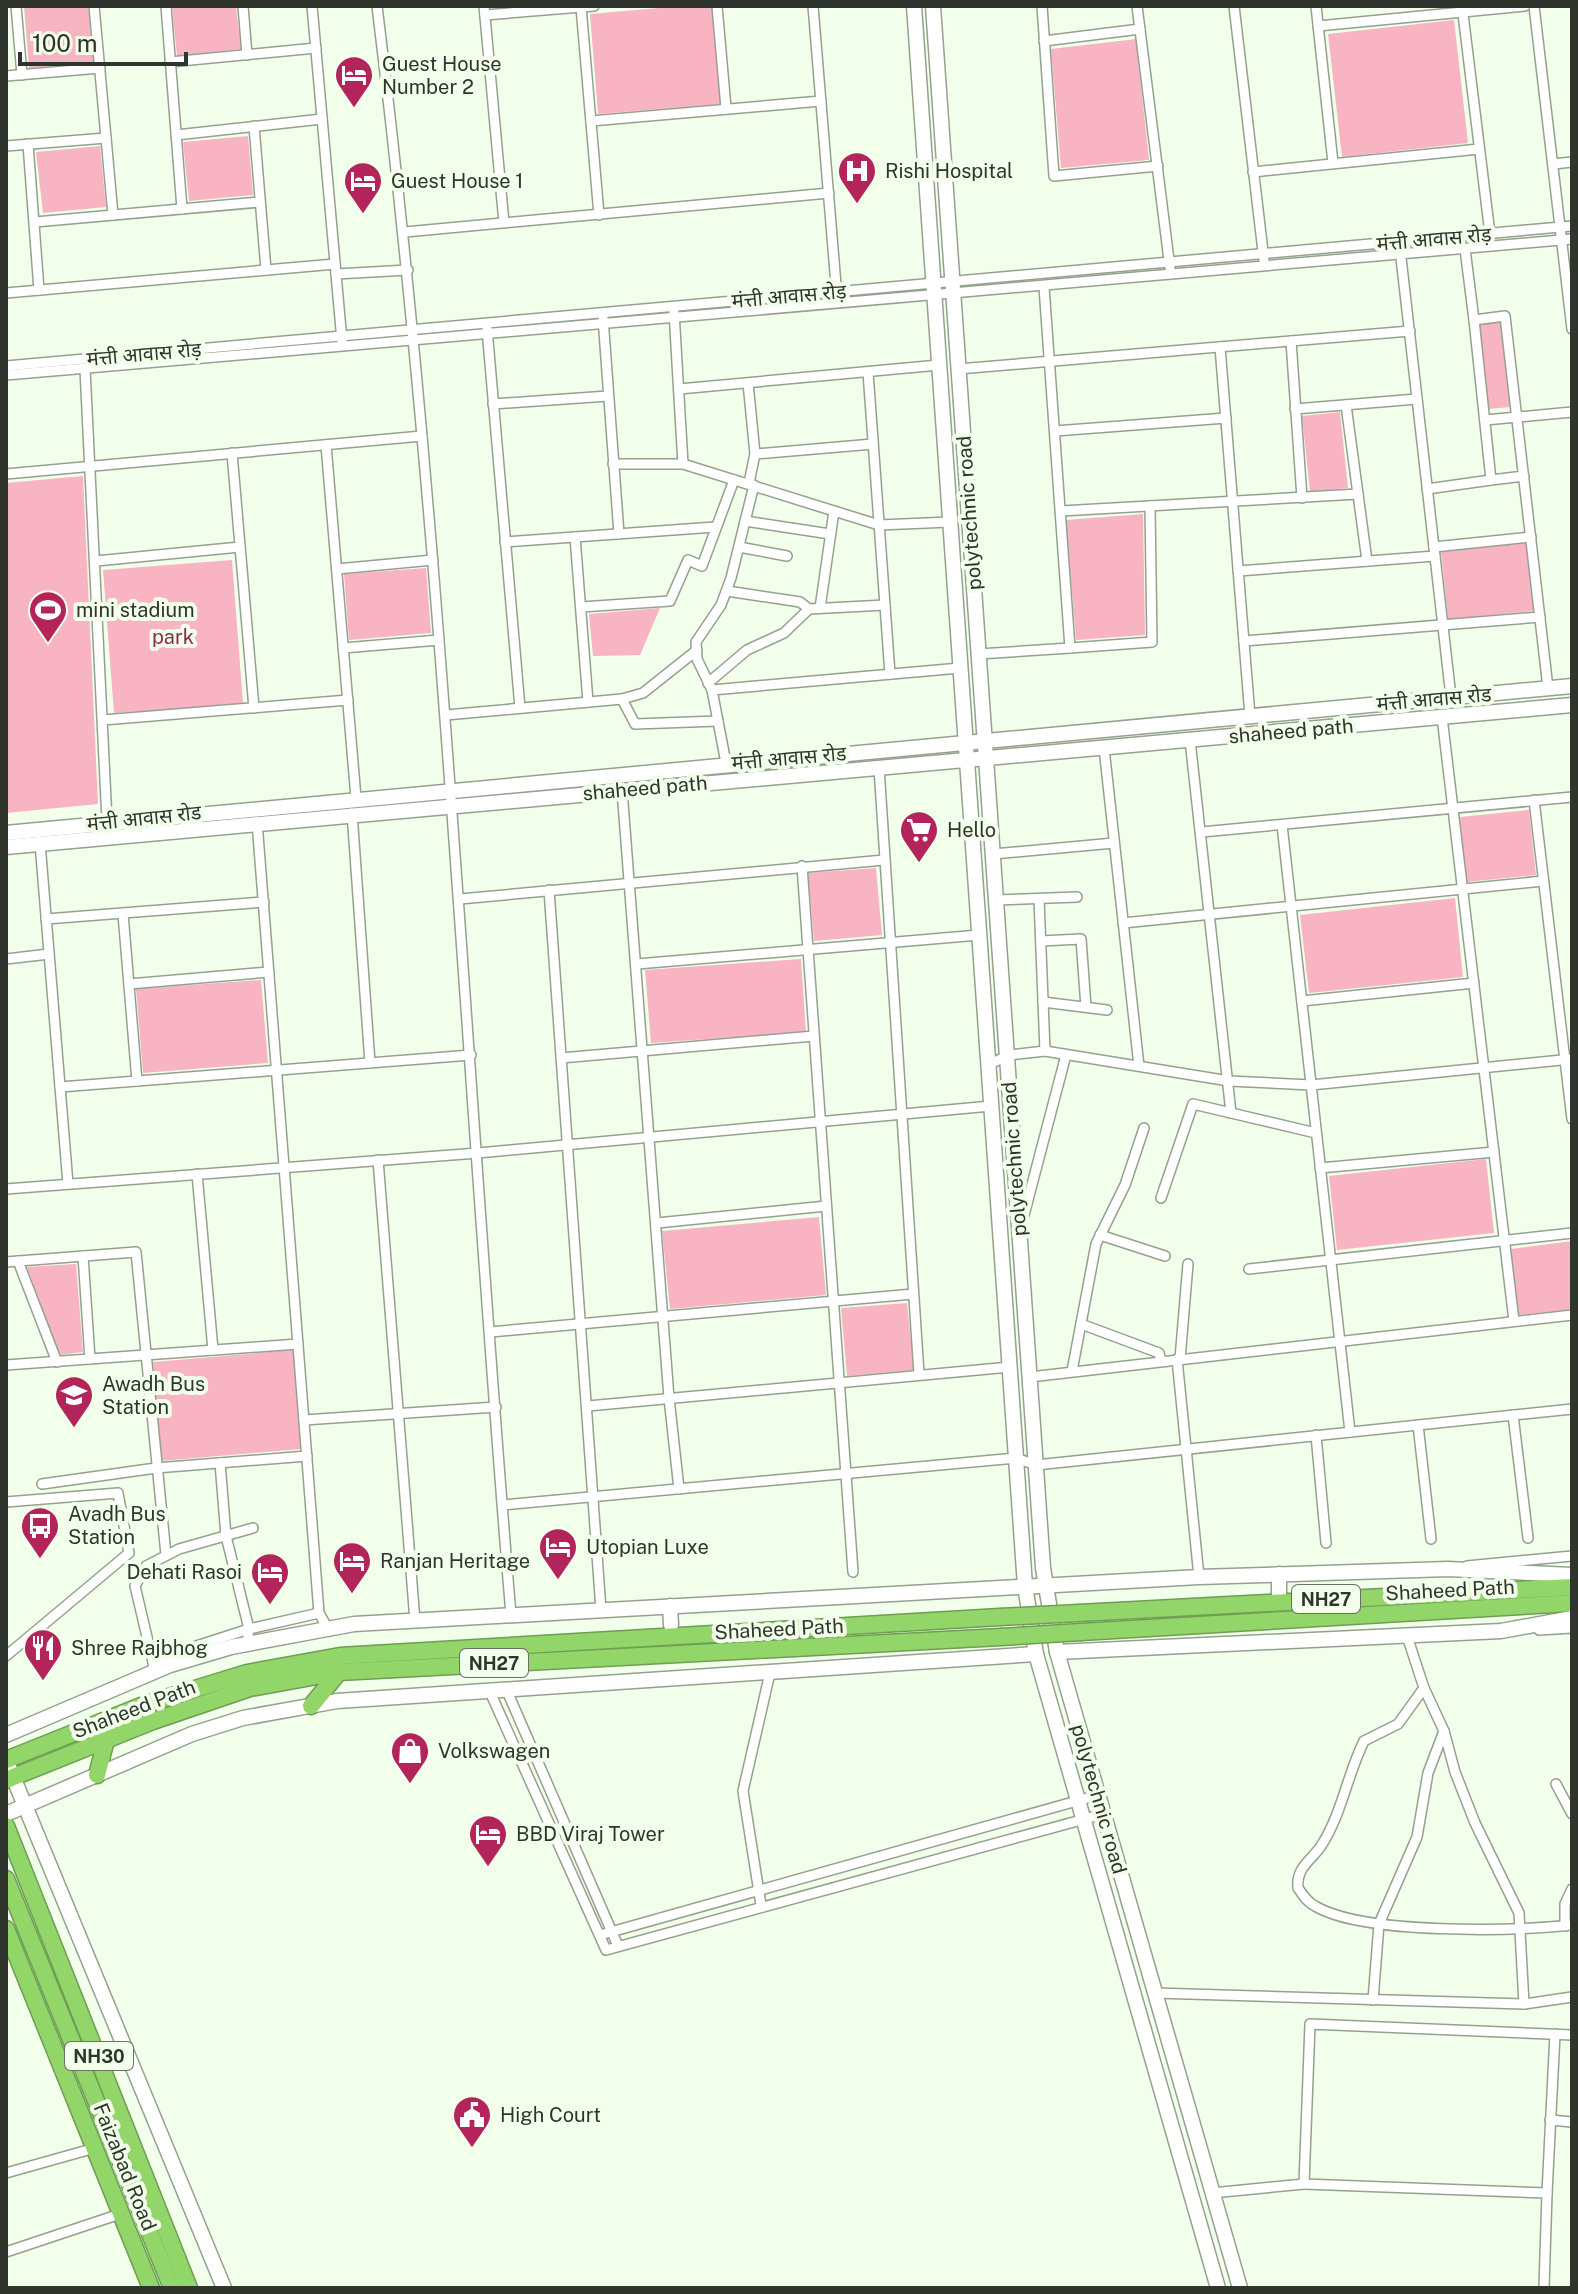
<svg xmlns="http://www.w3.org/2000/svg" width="1578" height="2294" font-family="'Public Sans','Noto Sans Devanagari',sans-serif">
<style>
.green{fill:#f8b4c3}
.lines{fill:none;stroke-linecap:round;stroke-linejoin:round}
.secondary-tunnel{stroke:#cbd6c5;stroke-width:14;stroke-dasharray:14 7;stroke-linecap:butt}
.street-casing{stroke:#95a18f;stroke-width:12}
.secondary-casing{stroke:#95a18f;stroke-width:17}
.highway-casing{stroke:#6f9d54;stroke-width:19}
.street{stroke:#fff;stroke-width:9}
.secondary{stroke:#fff;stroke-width:14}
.highway{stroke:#92d66a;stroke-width:16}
.highway-bridge-casing{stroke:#6f9d54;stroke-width:19;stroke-linecap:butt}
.highway-bridge{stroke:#92d66a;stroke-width:16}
.labels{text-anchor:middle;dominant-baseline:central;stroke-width:8;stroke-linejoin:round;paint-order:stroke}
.shield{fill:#f2ffeb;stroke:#6a7165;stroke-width:2}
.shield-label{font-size:18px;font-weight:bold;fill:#2f342c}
.poi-label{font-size:20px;fill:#2f342c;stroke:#f2ffeb;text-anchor:start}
.street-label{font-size:20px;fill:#2f342c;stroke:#f2ffeb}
.park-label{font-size:20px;fill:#90294c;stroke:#f2ffeb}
</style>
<rect width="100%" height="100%" fill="#f2ffeb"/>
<g class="green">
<path d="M 24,6 L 88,6 L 94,62 L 29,68 Z"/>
<path d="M 172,6 L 236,6 L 241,49 L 177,56 Z"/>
<path d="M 682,6 L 712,6 L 720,104 L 598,114 L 590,14 Z"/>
<path d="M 1454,20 L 1468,143 L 1342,157 L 1328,34 Z"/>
<path d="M 1136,39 L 1149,160 L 1061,168 L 1051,49 Z"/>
<path d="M 248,136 L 253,195 L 189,201 L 183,142 Z"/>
<path d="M 100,146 L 106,207 L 43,213 L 36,152 Z"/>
<path d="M 1502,322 L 1511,407 L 1488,409 L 1479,324 Z"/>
<path d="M 1340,412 L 1348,488 L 1310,492 L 1302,416 Z"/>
<path d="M 83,476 L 98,804 L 6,813 L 6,483 Z"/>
<path d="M 1143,514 L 1145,635 L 1076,640 L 1066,520 Z"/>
<path d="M 1527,543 L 1534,611 L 1448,619 L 1441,551 Z"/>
<path d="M 232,560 L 243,704 L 114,713 L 103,570 Z"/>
<path d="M 426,568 L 431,633 L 349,640 L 344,574 Z"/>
<path d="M 660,608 L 640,655 L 593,656 L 589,614 Z"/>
<path d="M 1529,810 L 1536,875 L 1466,882 L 1460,817 Z"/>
<path d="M 876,868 L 882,935 L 814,941 L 808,873 Z"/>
<path d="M 1455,898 L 1463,977 L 1309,993 L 1300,915 Z"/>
<path d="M 801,959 L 806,1032 L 651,1043 L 645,970 Z"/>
<path d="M 261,980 L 268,1063 L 143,1073 L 136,989 Z"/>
<path d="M 1486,1159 L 1494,1233 L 1337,1250 L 1329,1176 Z"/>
<path d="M 819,1217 L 826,1295 L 670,1309 L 662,1231 Z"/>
<path d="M 1572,1241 L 1572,1309 L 1519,1315 L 1511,1249 Z"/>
<path d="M 76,1264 L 83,1352 L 59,1355 L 27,1267 Z"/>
<path d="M 907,1303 L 914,1370 L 847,1376 L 841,1308 Z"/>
<path d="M 293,1350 L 301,1449 L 161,1461 L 153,1362 Z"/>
</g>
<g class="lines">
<path class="secondary-tunnel" d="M 671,1625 L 674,1665"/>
<g class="street-casing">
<g id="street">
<path d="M 16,6 L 22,75"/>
<path d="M 94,6 L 113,215"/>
<path d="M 166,6 L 182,209"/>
<path d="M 243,6 L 247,55"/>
<path d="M 312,6 L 342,341"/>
<path d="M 377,6 C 443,541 466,1079 511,1615"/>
<path d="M 484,6 L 504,223"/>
<path d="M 717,6 L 726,108"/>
<path d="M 813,6 L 837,297"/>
<path d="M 1042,6 L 1054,176 L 1158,166"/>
<path d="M 1137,6 L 1170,268"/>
<path d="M 1234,6 L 1264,260"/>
<path d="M 1316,6 L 1333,163"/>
<path d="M 1462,6 L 1490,234"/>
<path d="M 1534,6 L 1572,329"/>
<path d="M 581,7 L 599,215"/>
<path d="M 485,15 L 594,6"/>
<path d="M 1318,26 L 1525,6"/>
<path d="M 1044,41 L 1140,29"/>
<path d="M 170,62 L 316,48"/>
<path d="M 6,76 L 100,68"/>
<path d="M 591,121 L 821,101"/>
<path d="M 254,126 L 266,270"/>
<path d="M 176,135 L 322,119"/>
<path d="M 28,144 L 39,290"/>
<path d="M 6,146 L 106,138"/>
<path d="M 1553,164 L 1572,162"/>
<path d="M 1253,172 L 1479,149"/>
<path d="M 35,222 L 260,202"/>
<path d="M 405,232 L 829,193"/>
<path d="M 1400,249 L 1451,697"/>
<path d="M 1465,249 L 1474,320"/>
<path d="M 336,274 L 408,270"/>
<path d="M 6,293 L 335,264"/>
<path d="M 674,312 L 683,464"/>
<path d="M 603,318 L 619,534"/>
<path d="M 487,329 L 520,708"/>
<path d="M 1291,341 L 1302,498"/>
<path d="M 1220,347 L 1250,716"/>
<path d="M 6,366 L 1572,226"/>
<path d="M 85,369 L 107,821"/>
<path d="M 958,369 L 1410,331"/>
<path d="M 868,372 L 890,674"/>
<path d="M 6,375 C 528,330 1050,286 1572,239"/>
<path d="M 748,383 L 755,454 L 749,483"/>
<path d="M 679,389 L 939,365"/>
<path d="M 493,404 L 608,396"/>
<path d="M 1346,405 L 1367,561"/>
<path d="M 1295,409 L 1417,399"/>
<path d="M 1485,420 L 1572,412"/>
<path d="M 1055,431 L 1226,418"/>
<path d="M 326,445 L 356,798"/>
<path d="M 232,453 L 254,708"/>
<path d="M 755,454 L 873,444"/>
<path d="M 613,464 L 683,464 L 879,525 L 950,522"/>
<path d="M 6,474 L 422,436"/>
<path d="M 1524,476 L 1491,480 L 1474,320 L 1505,316 L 1548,688"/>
<path d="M 1427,489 L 1491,480"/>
<path d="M 1061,511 L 1358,494"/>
<path d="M 745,521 L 830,534"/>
<path d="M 575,537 L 588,702"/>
<path d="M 505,542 L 715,527"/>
<path d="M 739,547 L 787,556"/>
<path d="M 1434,547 L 1531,537"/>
<path d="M 96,561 L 240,547"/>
<path d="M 337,569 L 433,560"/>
<path d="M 1238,571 L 1435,556"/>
<path d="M 727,591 L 800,602 L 809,609 L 885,605"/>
<path d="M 581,607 L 670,601 L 688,560 L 702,566 L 734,480"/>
<path d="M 820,608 L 834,511"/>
<path d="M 1244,641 L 1540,617"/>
<path d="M 343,648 L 439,640"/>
<path d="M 1070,648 L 1152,642 L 1150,506"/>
<path d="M 979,654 L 1070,648 L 1044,287"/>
<path d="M 708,683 L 747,650 L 784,633 L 809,609"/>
<path d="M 712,690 L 960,668"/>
<path d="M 622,699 L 643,693 L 697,650"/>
<path d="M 446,715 L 622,699 L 635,724 L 718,721"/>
<path d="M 1442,717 L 1514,1321"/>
<path d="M 103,720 L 348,700"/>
<path d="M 1190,740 L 1231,1113"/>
<path d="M 1104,748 L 1139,1066"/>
<path d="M 726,763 L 712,690 L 697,659 L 696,642 L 721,605 L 731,578 L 754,485"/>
<path d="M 879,768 L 919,1374"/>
<path d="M 622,790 L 669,1398 L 679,1489"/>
<path d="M 1534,800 L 1572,1119"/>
<path d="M 352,813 L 370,1063"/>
<path d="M 257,822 L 319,1613 L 328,1629"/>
<path d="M 1282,825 L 1350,1432"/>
<path d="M 1202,832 L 1572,797"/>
<path d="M 40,843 L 68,1184"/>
<path d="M 993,854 L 1114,843"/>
<path d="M 802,866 L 853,1572"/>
<path d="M 549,890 L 601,1610"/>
<path d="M 460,899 L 884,860"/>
<path d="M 1039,899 L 1045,1051"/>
<path d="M 996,900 L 1077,897"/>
<path d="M 123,914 L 137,1081"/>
<path d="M 46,919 L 264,902"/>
<path d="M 1123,923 L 1543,881"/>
<path d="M 1041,941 L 1081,939 L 1086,1007"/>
<path d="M 6,959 L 49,954"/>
<path d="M 637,964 L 979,935"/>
<path d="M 129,984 L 269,972"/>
<path d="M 1302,1001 L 1474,983"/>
<path d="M 1043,1002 L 1107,1010"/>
<path d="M 561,1058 L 814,1036"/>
<path d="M 988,1065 L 1009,1055 L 1045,1051 L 1229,1081 L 1311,1085 L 1572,1059"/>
<path d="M 60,1087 L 471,1055"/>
<path d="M 378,1160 L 415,1621"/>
<path d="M 1320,1168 L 1494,1152"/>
<path d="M 197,1174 L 213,1350"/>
<path d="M 6,1189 L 478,1153 L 991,1106"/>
<path d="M 1161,1198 L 1193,1104 L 1316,1133"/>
<path d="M 1018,1215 L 1024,1215 L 1066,1055"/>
<path d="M 657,1223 L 826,1206"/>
<path d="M 1100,1235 L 1165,1256"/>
<path d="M 83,1256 L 90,1359"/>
<path d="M 18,1261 L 57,1362"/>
<path d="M 6,1262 L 136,1252 L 166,1555"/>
<path d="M 1249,1269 L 1572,1233"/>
<path d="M 1081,1324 L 1159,1353 L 1161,1361"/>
<path d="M 490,1332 L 913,1294"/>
<path d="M 1177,1359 L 1199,1577"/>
<path d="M 1180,1359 L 1188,1264"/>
<path d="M 6,1365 L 298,1344"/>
<path d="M 1072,1371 L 1096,1244 L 1125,1185 L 1144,1128"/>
<path d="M 1030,1377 L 1572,1315"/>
<path d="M 588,1406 L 1010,1367"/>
<path d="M 1513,1415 L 1528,1538"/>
<path d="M 304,1420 L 496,1407"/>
<path d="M 1418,1425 L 1431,1539"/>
<path d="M 1316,1435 L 1326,1543"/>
<path d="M 220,1463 L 226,1536 L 249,1629 L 247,1644"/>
<path d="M 42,1484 L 156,1468 L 307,1456"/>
<path d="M 6,1502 L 118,1493 L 129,1553 L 6,1656"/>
<path d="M 503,1505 L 1016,1458 L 1036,1465 L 1572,1409"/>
<path d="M 1467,1566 L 1572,1556"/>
<path d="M 1539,1630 L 1572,1628"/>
<path d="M 1407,1636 L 1424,1688 L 1444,1731 L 1455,1772 L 1475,1823 L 1519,1913 L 1524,2004"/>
<path d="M 153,1660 L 249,1629 L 319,1613"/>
<path d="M 155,1671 L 135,1586 L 146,1566 L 179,1549 L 253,1528"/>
<path d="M 1424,1688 L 1398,1724 L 1364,1741 C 1347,1775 1342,1814 1321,1846 C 1311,1861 1296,1867 1298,1888 C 1303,1895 1307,1902 1315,1906 C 1364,1935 1514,1931 1572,1925"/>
<path d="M 507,1691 L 618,1946"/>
<path d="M 490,1692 L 606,1950 L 1103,1814"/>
<path d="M 1556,1784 L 1572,1814"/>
<path d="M 761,1905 L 743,1791 L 770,1673"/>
<path d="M 1565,1926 L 1565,1904 L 1572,1889"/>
<path d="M 600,1935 L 1098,1795"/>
<path d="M 1155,1993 L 1524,2004 L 1572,1997"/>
<path d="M 1373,2000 L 1379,1924 L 1417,1837 L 1428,1773 L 1444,1731"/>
<path d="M 1550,2120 L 1572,2122"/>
<path d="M 6,2173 L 95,2148"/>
<path d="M 1212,2193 L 1304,2184"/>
<path d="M 1547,2193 L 1555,2034"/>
<path d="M 6,2252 L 123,2213"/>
<path d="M 1544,2288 L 1547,2193 L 1304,2184 L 1310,2024 L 1572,2035"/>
</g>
</g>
<g class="secondary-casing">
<g id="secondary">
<path d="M 914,6 L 1025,1586 L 1036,1654 L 1218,2288"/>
<path d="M 933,6 L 1043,1568 L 1057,1652 L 1240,2288"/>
<path d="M 6,833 L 1572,686"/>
<path d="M 6,847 L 1572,705"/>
<path d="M 1279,1574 L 1279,1594"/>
<path d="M 670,1606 L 671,1625"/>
<path d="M 1057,1652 L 1501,1631 L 1572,1618"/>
<path d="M 6,1735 L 170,1665 L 231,1647 L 354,1624 L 1199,1577 L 1448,1569 L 1572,1575"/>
<path d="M 9,1767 L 224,2288"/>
<path d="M 6,1814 L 192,1734 L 243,1718 L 337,1701 L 1036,1654"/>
</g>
</g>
<g class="highway-casing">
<g id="highway">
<path d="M 1079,1613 L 1572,1587"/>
<path d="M 1081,1632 L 1572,1603"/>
<path d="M 311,1706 L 339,1672"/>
<path d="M 6,1760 L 146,1704 L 247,1673 L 340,1656 L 1000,1617"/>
<path d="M 97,1775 L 106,1740"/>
<path d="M 6,1780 L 153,1721 L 250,1688 L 339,1672 L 1001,1637"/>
<path d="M 6,1826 L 189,2288"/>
<path d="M 6,1879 L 172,2288"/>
<path d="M 6,1929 L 151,2288"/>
</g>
</g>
<use href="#street" class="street"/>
<use href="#secondary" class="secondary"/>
<use href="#highway" class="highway"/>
<g class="highway-bridge-casing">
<g id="highway-bridge">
<path d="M 1000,1617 L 1079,1613"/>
<path d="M 1001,1637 L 1081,1632"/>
</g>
</g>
<use href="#highway-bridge" class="highway-bridge"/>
</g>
<defs>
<g id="hotel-pin" transform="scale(2)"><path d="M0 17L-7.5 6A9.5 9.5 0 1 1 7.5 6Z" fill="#b2245a" stroke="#f2ffeb"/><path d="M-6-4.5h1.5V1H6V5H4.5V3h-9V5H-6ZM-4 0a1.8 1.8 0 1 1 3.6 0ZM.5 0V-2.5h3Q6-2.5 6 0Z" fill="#fff"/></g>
<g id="hospital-pin" transform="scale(2)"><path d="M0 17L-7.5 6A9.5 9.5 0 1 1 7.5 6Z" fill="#b2245a" stroke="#f2ffeb"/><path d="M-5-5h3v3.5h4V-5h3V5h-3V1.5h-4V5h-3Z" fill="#fff"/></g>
<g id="stadium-pin" transform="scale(2)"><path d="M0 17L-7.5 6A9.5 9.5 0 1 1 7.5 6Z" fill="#b2245a" stroke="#f2ffeb"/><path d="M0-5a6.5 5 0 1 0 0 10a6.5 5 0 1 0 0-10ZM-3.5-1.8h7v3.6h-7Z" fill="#fff"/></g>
<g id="supermarket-pin" transform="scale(2)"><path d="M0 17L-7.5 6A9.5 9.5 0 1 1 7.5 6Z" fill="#b2245a" stroke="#f2ffeb"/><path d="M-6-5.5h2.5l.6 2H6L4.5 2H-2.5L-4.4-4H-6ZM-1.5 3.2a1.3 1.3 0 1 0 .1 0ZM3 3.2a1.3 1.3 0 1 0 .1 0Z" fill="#fff"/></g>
<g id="school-pin" transform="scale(2)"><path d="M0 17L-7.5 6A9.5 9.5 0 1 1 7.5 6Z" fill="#b2245a" stroke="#f2ffeb"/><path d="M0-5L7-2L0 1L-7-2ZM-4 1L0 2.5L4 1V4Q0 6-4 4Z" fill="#fff"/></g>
<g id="bus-pin" transform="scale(2)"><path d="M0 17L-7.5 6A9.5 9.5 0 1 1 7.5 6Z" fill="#b2245a" stroke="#f2ffeb"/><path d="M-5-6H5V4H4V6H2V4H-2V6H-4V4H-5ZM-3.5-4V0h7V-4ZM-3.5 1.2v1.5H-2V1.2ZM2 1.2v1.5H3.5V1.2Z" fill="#fff"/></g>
<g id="restaurant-pin" transform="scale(2)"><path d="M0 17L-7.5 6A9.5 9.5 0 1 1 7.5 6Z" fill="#b2245a" stroke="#f2ffeb"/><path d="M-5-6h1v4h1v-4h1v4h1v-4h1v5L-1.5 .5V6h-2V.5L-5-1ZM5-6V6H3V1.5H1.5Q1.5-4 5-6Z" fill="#fff"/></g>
<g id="shop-pin" transform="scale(2)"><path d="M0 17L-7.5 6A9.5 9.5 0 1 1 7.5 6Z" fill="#b2245a" stroke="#f2ffeb"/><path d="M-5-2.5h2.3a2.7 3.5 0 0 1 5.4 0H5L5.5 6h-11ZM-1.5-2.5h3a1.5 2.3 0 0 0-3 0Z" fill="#fff"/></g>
<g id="civic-pin" transform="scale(2)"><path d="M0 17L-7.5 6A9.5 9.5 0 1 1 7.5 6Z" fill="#b2245a" stroke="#f2ffeb"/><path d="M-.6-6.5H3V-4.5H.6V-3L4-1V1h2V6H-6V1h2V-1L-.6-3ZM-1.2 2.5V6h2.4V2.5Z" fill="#fff"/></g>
</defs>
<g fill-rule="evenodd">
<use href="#hotel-pin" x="354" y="75"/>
<use href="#hospital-pin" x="857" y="171"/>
<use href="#hotel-pin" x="363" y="181"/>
<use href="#stadium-pin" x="48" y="610"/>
<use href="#supermarket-pin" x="919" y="830"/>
<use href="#school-pin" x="74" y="1395"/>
<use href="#bus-pin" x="40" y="1526"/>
<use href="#hotel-pin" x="558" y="1547"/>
<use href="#hotel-pin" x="352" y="1561"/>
<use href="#hotel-pin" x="270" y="1572"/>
<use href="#restaurant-pin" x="43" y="1648"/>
<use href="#shop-pin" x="410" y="1751"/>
<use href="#hotel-pin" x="488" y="1834"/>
<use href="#civic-pin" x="472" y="2115"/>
</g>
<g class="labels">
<g class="shield">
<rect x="1292" y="1585" width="68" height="28" rx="6"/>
<rect x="460" y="1649" width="68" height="28" rx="6"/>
<rect x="65" y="2042" width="68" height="28" rx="6"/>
</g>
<g class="shield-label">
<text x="1326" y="1599">NH27</text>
<text x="494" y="1663">NH27</text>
<text x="99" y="2056">NH30</text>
</g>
<g class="poi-label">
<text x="382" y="64">Guest House<tspan x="382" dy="23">Number 2</tspan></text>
<text x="885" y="171">Rishi Hospital</text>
<text x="391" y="181">Guest House 1</text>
<text x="76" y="610">mini stadium</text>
<text x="947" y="830">Hello</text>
<text x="102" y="1384">Awadh Bus<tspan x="102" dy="23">Station</tspan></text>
<text x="68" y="1514">Avadh Bus<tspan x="68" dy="23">Station</tspan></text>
<text x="586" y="1547">Utopian Luxe</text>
<text x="380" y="1561">Ranjan Heritage</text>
<text x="242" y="1572" text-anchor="end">Dehati Rasoi</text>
<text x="71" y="1648">Shree Rajbhog</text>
<text x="438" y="1751">Volkswagen</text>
<text x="516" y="1834">BBD Viraj Tower</text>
<text x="500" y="2115">High Court</text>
</g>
<g class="street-label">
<text transform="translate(1434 239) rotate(-5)">मंत्ती आवास रोड़</text>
<text transform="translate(789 296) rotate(-5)">मंत्ती आवास रोड़</text>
<text transform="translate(144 354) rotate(-5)">मंत्ती आवास रोड़</text>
<text transform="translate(969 513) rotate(-94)">polytechnic road</text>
<text transform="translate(1434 699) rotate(-5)">मंत्ती आवास रोड</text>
<text transform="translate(1291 731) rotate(-5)">shaheed path</text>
<text transform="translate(789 758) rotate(-5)">मंत्ती आवास रोड</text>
<text transform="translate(645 788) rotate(-5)">shaheed path</text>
<text transform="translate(144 818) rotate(-6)">मंत्ती आवास रोड</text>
<text transform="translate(1014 1159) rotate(-94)">polytechnic road</text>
<text transform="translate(1450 1590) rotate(-3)">Shaheed Path</text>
<text transform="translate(779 1629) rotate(-3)">Shaheed Path</text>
<text transform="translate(134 1709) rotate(-21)">Shaheed Path</text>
<text transform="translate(1099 1799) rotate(74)">polytechnic road</text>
<text transform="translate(125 2167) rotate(68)">Faizabad Road</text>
</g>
<g class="park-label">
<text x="173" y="637">park</text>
</g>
</g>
<rect width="1578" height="2294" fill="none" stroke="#2f342c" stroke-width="16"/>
<path d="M20 52v12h166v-12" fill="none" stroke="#2f342c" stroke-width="4"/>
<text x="32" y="52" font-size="24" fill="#2f342c" stroke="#f2ffeb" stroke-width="6" paint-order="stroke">100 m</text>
</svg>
